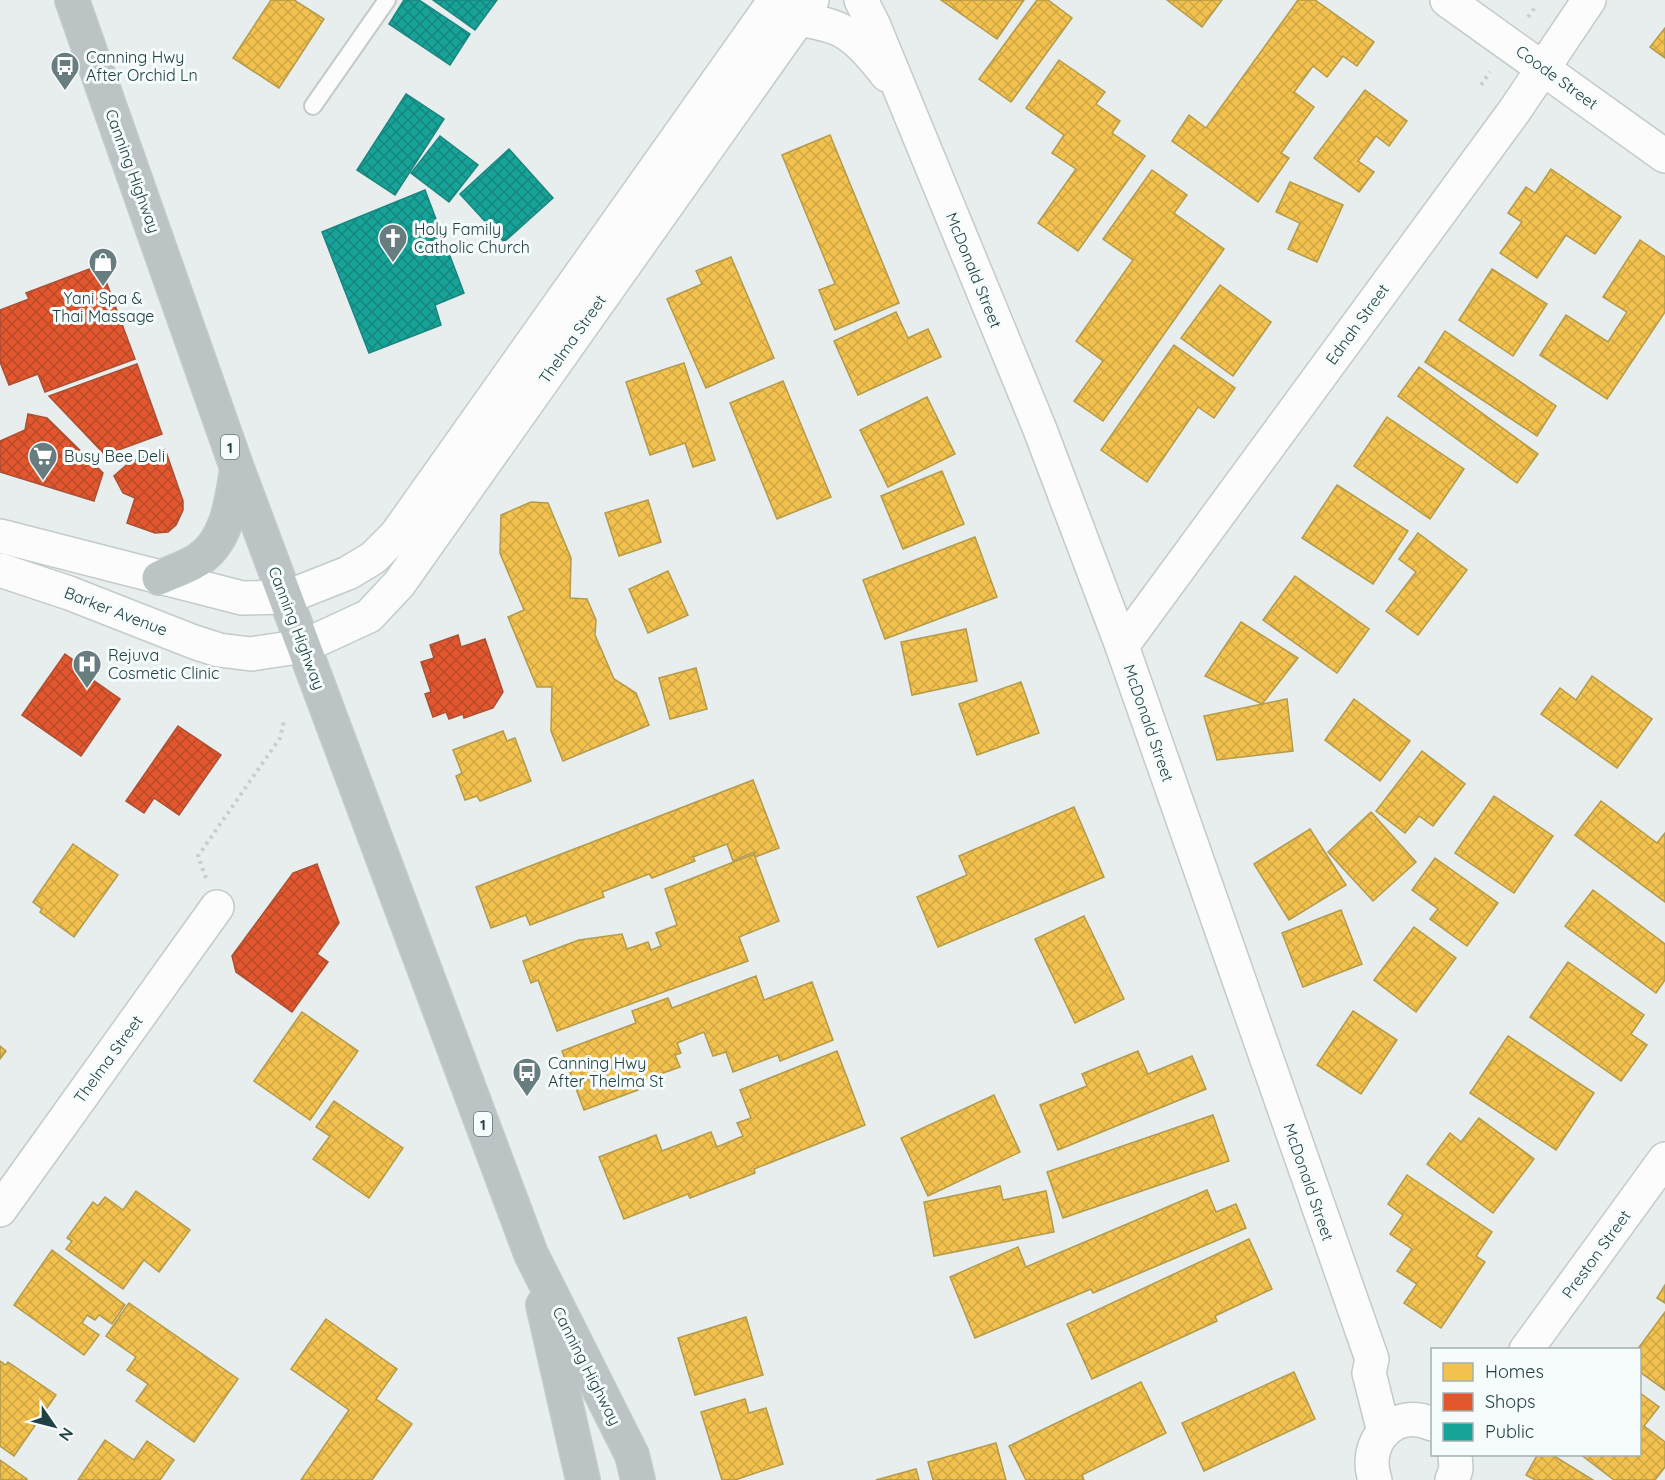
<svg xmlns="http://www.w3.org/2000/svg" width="1665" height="1480" font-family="Quicksand,sans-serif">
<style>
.homes{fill:url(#homes-cross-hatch);stroke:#b39b4b;stroke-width:1.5}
.shops{fill:url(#shops-cross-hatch);stroke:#aa5035;stroke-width:1.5}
.public{fill:url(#public-cross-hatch);stroke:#1a867f;stroke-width:1.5}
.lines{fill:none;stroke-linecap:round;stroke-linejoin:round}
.lane-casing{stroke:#c4caca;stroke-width:20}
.street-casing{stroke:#c4caca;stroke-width:36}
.secondary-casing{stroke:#c3cbcb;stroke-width:36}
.highway-casing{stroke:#c2cbcc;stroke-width:36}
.path{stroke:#c6cfcf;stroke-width:4;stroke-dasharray:3 4.5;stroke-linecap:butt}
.lane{stroke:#fcfcfc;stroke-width:16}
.street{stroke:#fcfcfc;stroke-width:33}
.secondary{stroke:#fcfcfc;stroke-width:33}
.highway{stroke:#bbc3c4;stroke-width:33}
.labels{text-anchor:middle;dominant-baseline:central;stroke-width:6;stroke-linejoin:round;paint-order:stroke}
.shield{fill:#f6fbfb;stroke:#61797b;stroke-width:1.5}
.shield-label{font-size:15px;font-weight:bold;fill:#214144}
.poi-label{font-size:16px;fill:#214144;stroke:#f6fbfb;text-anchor:start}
.street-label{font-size:16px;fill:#214144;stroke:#f6fbfb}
</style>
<defs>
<pattern id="homes-cross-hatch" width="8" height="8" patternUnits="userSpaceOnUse" patternTransform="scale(1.5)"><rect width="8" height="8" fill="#f2c14e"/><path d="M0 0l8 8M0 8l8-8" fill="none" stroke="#cfa745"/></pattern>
<pattern id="shops-cross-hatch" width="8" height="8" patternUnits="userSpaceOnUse" patternTransform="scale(1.5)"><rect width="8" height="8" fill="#e4572e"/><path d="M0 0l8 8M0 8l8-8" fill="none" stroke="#b84a29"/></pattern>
<pattern id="public-cross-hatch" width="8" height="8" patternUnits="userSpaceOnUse" patternTransform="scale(1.5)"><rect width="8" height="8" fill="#17a398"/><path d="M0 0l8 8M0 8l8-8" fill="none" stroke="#14867e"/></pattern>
</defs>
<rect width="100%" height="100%" fill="#e8eded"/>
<g class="homes">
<path d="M 271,0 L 294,0 L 324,19 L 279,88 L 233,58 Z"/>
<path d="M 941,0 L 1024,0 L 997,39 Z"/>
<path d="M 1037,0 L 1048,0 L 1072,18 L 1011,102 L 979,79 Z"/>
<path d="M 1167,0 L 1222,0 L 1202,27 Z"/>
<path d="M 1298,0 L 1315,0 L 1374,42 L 1357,66 L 1343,56 L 1327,77 L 1313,66 L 1294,92 L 1314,107 L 1281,153 L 1289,158 L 1258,202 L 1172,141 L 1189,115 L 1206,128 Z"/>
<path d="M 1665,28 L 1665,58 L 1650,47 Z"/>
<path d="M 1059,60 L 1105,92 L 1096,104 L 1120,121 L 1112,133 L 1145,156 L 1078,251 L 1038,223 L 1076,169 L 1052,153 L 1064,135 L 1026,108 Z"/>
<path d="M 1365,90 L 1407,121 L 1389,146 L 1376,136 L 1358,161 L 1374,172 L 1359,192 L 1314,158 Z"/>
<path d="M 830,135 L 899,303 L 835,330 L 819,290 L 835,284 L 782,155 Z"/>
<path d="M 1551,169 L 1621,217 L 1595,254 L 1566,235 L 1537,278 L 1500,253 L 1522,222 L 1508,213 L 1526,187 L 1535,193 Z"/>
<path d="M 1152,170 L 1187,195 L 1174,213 L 1224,249 L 1103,421 L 1074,401 L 1103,361 L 1076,341 L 1133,260 L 1103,239 Z"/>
<path d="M 1290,182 L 1343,205 L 1317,262 L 1288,249 L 1300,223 L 1276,212 Z"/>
<path d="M 1640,240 L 1665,257 L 1665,312 L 1607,399 L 1540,355 L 1566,315 L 1608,342 L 1627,312 L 1603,297 Z"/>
<path d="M 731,257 L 774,358 L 706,388 L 667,299 L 702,284 L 696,271 Z"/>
<path d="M 1492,269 L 1547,304 L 1513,356 L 1459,320 Z"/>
<path d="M 1220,285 L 1271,322 L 1233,376 L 1181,338 Z"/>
<path d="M 896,312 L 908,338 L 928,329 L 941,357 L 858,395 L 834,341 Z"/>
<path d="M 1445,331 L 1556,406 L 1537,436 L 1425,362 Z"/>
<path d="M 1174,345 L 1235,388 L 1214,418 L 1198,407 L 1147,482 L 1101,450 Z"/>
<path d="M 684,363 L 715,460 L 693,467 L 685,443 L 650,455 L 626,382 Z"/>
<path d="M 1419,367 L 1538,454 L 1517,483 L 1398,396 Z"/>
<path d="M 783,381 L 831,497 L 777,519 L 730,403 Z"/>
<path d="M 927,397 L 955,454 L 888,487 L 860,430 Z"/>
<path d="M 1387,417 L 1464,469 L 1430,519 L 1354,466 Z"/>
<path d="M 942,471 L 964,524 L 903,549 L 881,496 Z"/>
<path d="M 1337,485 L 1408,531 L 1373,584 L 1302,538 Z"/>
<path d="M 648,500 L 661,542 L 619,556 L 605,513 Z"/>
<path d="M 531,502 L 548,503 L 571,558 L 570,598 L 587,599 L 596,620 L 595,635 L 614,679 L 636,693 L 649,725 L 563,761 L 551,731 L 552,687 L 537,687 L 508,617 L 524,610 L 500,553 L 501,515 Z"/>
<path d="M 1418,533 L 1467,570 L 1418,635 L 1386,611 L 1416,572 L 1399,559 Z"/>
<path d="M 975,537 L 997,597 L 885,639 L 863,580 Z"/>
<path d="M 668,571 L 688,615 L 648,633 L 629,589 Z"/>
<path d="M 1295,576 L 1369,629 L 1337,673 L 1263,620 Z"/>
<path d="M 1241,622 L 1298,658 L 1262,704 L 1205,676 Z"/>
<path d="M 966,629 L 977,681 L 912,695 L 901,642 Z"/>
<path d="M 696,668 L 707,709 L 670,719 L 659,678 Z"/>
<path d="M 1592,676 L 1652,719 L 1617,768 L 1541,714 L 1560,688 L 1576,700 Z"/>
<path d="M 1021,682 L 1039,733 L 977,755 L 959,704 Z"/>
<path d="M 1287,699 L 1293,751 L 1217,760 L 1204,716 Z"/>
<path d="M 1354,699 L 1410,741 L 1380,781 L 1325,740 Z"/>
<path d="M 503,731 L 507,741 L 515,738 L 531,781 L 480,801 L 477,796 L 465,800 L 456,776 L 462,773 L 453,750 Z"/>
<path d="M 1422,751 L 1465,784 L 1433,826 L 1419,816 L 1405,833 L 1376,811 Z"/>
<path d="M 753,780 L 779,848 L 755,857 L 754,852 L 733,861 L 727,844 L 693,857 L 695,861 L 652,878 L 649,874 L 602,892 L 604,897 L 530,925 L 526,915 L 491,928 L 476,887 Z"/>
<path d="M 1494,796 L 1553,836 L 1514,893 L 1455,853 Z"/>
<path d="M 1601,801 L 1657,843 L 1665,833 L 1665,902 L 1575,835 Z"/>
<path d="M 1074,807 L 1104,877 L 938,947 L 917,897 L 967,875 L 959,856 Z"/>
<path d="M 1371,812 L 1416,862 L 1373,901 L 1328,852 Z"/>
<path d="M 1310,829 L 1346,885 L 1289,920 L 1254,864 Z"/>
<path d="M 73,844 L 118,875 L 74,937 L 40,912 L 42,909 L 33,902 Z"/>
<path d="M 754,854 L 779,921 L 739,937 L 748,961 L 557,1031 L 538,980 L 531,983 L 523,961 L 579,940 L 622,934 L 627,949 L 648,942 L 651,950 L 661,946 L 656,933 L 677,925 L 665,889 Z"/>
<path d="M 1435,858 L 1498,903 L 1467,946 L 1430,919 L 1438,909 L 1412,890 Z"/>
<path d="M 1593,890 L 1665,944 L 1665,980 L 1656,993 L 1565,926 Z"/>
<path d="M 1341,910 L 1362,964 L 1303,987 L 1282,933 Z"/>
<path d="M 1084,916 L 1124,999 L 1075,1023 L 1035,939 Z"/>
<path d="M 1414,927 L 1456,958 L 1416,1012 L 1374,980 Z"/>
<path d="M 1568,962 L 1644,1015 L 1631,1034 L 1647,1045 L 1621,1081 L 1530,1017 Z"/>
<path d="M 756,976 L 764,1000 L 812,982 L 833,1040 L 780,1061 L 778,1055 L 733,1072 L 726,1052 L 713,1056 L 704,1032 L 677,1043 L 681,1053 L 675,1055 L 680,1067 L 635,1083 L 638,1090 L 584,1110 L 562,1051 L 636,1023 L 632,1011 L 668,998 L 672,1008 Z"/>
<path d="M 1353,1011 L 1397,1040 L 1361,1094 L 1317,1065 Z"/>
<path d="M 302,1012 L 358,1051 L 310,1120 L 254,1081 Z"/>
<path d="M 1508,1036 L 1594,1093 L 1556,1150 L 1470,1093 Z"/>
<path d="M 0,1046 L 6,1051 L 0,1059 Z"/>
<path d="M 837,1051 L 865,1125 L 754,1169 L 755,1173 L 690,1198 L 688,1194 L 624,1219 L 599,1157 L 656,1135 L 662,1151 L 711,1132 L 717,1147 L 743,1136 L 737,1123 L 751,1118 L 740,1090 Z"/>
<path d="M 1138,1051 L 1148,1074 L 1192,1056 L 1206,1089 L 1058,1150 L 1040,1105 L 1087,1086 L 1082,1074 Z"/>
<path d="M 994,1095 L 1020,1152 L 928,1196 L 901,1138 Z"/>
<path d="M 334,1101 L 403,1148 L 369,1198 L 313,1159 L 330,1136 L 316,1127 Z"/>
<path d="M 1213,1115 L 1229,1161 L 1063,1218 L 1047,1172 Z"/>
<path d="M 1479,1118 L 1534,1159 L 1493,1213 L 1427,1164 L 1450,1133 L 1461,1142 Z"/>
<path d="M 1407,1175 L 1492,1232 L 1476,1256 L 1485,1262 L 1441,1328 L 1404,1303 L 1417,1284 L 1397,1271 L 1412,1249 L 1390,1234 L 1403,1215 L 1388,1204 Z"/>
<path d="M 1000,1186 L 1003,1200 L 1046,1191 L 1054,1232 L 934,1256 L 924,1202 Z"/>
<path d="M 1207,1190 L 1216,1212 L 1236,1204 L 1246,1228 L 1093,1293 L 1091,1289 L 975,1338 L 950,1277 L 1018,1247 L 1026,1267 Z"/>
<path d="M 136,1191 L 190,1230 L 159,1272 L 144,1260 L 123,1289 L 66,1249 L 72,1241 L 67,1238 L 93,1202 L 98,1206 L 105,1197 L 123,1210 Z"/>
<path d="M 1249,1239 L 1272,1289 L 1215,1316 L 1217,1321 L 1092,1379 L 1067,1324 Z"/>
<path d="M 52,1250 L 125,1305 L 112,1324 L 99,1315 L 95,1320 L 87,1315 L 82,1323 L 99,1335 L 84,1355 L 14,1305 Z"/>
<path d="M 1665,1285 L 1665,1303 L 1657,1298 Z"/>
<path d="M 129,1303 L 238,1379 L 194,1442 L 136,1401 L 148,1384 L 127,1370 L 136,1357 L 106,1336 Z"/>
<path d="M 1665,1312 L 1665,1390 L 1640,1372 L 1640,1350 L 1637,1350 Z"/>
<path d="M 746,1317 L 763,1375 L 695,1395 L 678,1338 Z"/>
<path d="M 326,1319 L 397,1369 L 376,1399 L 412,1424 L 372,1480 L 301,1480 L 349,1410 L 291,1369 Z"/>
<path d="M 0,1361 L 6,1365 L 8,1362 L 56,1395 L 14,1456 L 0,1446 Z"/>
<path d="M 1294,1372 L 1315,1419 L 1204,1471 L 1182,1423 Z"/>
<path d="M 1141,1382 L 1166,1433 L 1082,1475 L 1084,1480 L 1026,1480 L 1009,1446 Z"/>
<path d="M 1640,1393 L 1659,1407 L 1644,1426 L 1665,1442 L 1665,1467 L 1655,1480 L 1614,1480 L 1580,1454 L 1640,1454 Z"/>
<path d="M 745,1399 L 749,1413 L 766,1408 L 783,1464 L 735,1480 L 722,1480 L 701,1412 Z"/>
<path d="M 105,1440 L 134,1460 L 147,1441 L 174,1460 L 160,1480 L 78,1480 Z"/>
<path d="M 996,1443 L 1006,1480 L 933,1480 L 928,1462 Z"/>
<path d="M 1538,1454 L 1551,1454 L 1593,1480 L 1535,1480 L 1526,1475 Z"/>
<path d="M 0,1460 L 27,1479 L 26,1480 L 0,1480 Z"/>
<path d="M 916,1469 L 919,1480 L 876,1480 Z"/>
</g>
<g class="shops">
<path d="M 100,265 L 135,359 L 45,392 L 38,374 L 9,385 L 0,362 L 0,310 L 29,299 L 26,293 Z"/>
<path d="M 137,364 L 162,434 L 105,455 L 49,396 Z"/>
<path d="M 28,414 L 47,418 L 103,473 L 94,501 L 0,472 L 0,441 L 25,430 Z"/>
<path d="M 165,449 L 183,501 L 183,510 L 176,525 L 168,532 L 155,533 L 127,523 L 135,498 L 123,493 L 114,476 L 130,462 Z"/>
<path d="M 458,635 L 461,647 L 485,639 L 503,692 L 493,708 L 464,718 L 463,714 L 449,719 L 446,712 L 433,717 L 425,694 L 431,692 L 421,662 L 434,658 L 430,645 Z"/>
<path d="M 65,654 L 89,671 L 86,675 L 120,699 L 81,756 L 22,715 Z"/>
<path d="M 178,726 L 221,755 L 179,815 L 154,798 L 144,813 L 126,801 Z"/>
<path d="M 317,864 L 339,923 L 317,954 L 328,962 L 292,1012 L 236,972 L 232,956 L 293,873 Z"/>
</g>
<g class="public">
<path d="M 404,0 L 419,0 L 470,34 L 450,65 L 389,24 Z"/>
<path d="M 433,0 L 497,0 L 475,30 Z"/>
<path d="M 406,94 L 444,119 L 395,195 L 357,170 Z"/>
<path d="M 440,136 L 478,165 L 449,202 L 411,173 Z"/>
<path d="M 509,149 L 553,198 L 504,242 L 460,194 Z"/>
<path d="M 425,190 L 464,293 L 435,305 L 441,325 L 369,353 L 322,232 Z"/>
</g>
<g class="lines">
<g class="lane-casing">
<path id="lane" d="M 313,106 L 387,0"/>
</g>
<g class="street-casing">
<g id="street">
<path d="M 861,0 L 874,26 L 1039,427 L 1122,646 L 1372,1359 L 1369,1373 L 1384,1432"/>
<path d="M 799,19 C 814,22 831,24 844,32 C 861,42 876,61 887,75"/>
<path d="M 1122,646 L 1515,110 L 1589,0"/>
<path d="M 0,1210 L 217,907"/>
<path d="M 1526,1350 L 1665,1159"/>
<path d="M 1375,1480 C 1362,1442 1394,1407 1432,1424"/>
<path d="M 1452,1480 L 1456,1469 L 1455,1454"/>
</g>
</g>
<g class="secondary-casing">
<g id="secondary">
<path d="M 1447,0 L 1665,156"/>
<path d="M 0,536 L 242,598 L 287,597 L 348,573 L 373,558 L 396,535 L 775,0"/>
<path d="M 0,570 L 69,593 L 194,642 L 219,650 L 251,654 L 304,646 L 369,616 L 399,584 L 812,0"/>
</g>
</g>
<g class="highway-casing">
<g id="highway">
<path d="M 72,0 L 237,468 L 531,1254 L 632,1455 L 638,1480"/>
<path d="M 159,578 C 172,572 186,568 198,560 C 228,541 232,500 237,469"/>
<path d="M 543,1305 L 583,1480"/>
</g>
</g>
<g class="path">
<path d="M 1528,17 L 1536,6"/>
<path d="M 1481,85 L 1490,72"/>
<path d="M 206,878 L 198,856 L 280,738 L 284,721"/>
</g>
<use href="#lane" class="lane"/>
<use href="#street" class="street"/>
<use href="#secondary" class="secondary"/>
<use href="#highway" class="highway"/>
</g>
<defs>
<g id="bus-pin" transform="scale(1.5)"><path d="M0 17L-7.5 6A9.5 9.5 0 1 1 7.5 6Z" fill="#677d7f" stroke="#f6fbfb"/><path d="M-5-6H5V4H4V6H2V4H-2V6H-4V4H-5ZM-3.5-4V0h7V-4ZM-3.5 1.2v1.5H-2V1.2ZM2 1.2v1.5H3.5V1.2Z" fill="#fff"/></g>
<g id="church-pin" transform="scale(1.5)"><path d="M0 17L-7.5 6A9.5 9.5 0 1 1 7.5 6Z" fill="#677d7f" stroke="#f6fbfb"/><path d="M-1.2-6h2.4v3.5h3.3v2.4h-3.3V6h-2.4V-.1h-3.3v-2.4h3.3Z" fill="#fff"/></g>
<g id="shop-pin" transform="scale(1.5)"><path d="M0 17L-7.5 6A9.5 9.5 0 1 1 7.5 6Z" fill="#677d7f" stroke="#f6fbfb"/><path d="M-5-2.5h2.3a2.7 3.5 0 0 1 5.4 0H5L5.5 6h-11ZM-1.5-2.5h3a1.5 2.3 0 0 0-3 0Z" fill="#fff"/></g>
<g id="supermarket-pin" transform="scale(1.5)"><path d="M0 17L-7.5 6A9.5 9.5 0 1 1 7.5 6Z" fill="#677d7f" stroke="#f6fbfb"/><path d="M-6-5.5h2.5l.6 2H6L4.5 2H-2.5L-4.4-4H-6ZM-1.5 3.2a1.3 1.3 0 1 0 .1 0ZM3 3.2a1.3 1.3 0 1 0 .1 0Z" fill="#fff"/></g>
<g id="hospital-pin" transform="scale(1.5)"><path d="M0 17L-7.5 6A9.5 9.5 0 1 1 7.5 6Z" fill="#677d7f" stroke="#f6fbfb"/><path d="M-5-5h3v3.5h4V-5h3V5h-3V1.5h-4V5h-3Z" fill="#fff"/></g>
</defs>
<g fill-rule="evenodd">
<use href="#bus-pin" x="65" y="66"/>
<use href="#church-pin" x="393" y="238"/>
<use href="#shop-pin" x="103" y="262"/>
<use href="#supermarket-pin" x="43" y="456"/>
<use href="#hospital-pin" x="87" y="664"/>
<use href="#bus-pin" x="527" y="1072"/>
</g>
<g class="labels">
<g class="shield">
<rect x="221" y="435" width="18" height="24" rx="4.5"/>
<rect x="474" y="1112" width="18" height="24" rx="4.5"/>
</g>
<g class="shield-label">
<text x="230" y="447">1</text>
<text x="483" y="1124">1</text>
</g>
<g class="poi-label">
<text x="86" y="57">Canning Hwy<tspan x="86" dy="18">After Orchid Ln</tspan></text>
<text x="414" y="229">Holy Family<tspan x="414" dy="18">Catholic Church</tspan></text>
<text x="103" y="298" text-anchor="middle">Yani Spa &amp;<tspan x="103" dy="18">Thai Massage</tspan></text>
<text x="64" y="456">Busy Bee Deli</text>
<text x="108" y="655">Rejuva<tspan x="108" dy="18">Cosmetic Clinic</tspan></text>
<text x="548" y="1063">Canning Hwy<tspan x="548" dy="18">After Thelma St</tspan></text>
</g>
<g class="street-label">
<text transform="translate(1557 77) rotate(36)">Coode Street</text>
<text transform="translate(133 171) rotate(70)">Canning Highway</text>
<text transform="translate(974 270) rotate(68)">McDonald Street</text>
<text transform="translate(1357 324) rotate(-54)">Ednah Street</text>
<text transform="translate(572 339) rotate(-55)">Thelma Street</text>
<text transform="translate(116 611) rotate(21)">Barker Avenue</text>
<text transform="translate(297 628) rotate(69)">Canning Highway</text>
<text transform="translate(1149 723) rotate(71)">McDonald Street</text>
<text transform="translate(108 1059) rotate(-54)">Thelma Street</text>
<text transform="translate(1309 1182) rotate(71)">McDonald Street</text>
<text transform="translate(1596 1254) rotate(-54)">Preston Street</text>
<text transform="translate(587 1366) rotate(63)">Canning Highway</text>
</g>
</g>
<rect x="1431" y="1348" width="210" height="108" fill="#f6fbfb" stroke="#a1b1b2" stroke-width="1.5"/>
<rect x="1443" y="1363" width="30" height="18" fill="#f2c14e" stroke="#a1b1b2" stroke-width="1.5"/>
<text x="1485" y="1378" font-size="18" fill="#214144">Homes</text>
<rect x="1443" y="1393" width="30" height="18" fill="#e4572e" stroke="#a1b1b2" stroke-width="1.5"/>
<text x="1485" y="1408" font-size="18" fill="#214144">Shops</text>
<rect x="1443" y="1423" width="30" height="18" fill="#17a398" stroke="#a1b1b2" stroke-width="1.5"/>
<text x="1485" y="1438" font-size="18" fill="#214144">Public</text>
<g transform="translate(54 1426) rotate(125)" stroke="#f6fbfb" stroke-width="4.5" paint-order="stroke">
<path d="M0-4.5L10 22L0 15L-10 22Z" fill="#214144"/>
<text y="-9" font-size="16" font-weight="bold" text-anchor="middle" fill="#214144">N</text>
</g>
</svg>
